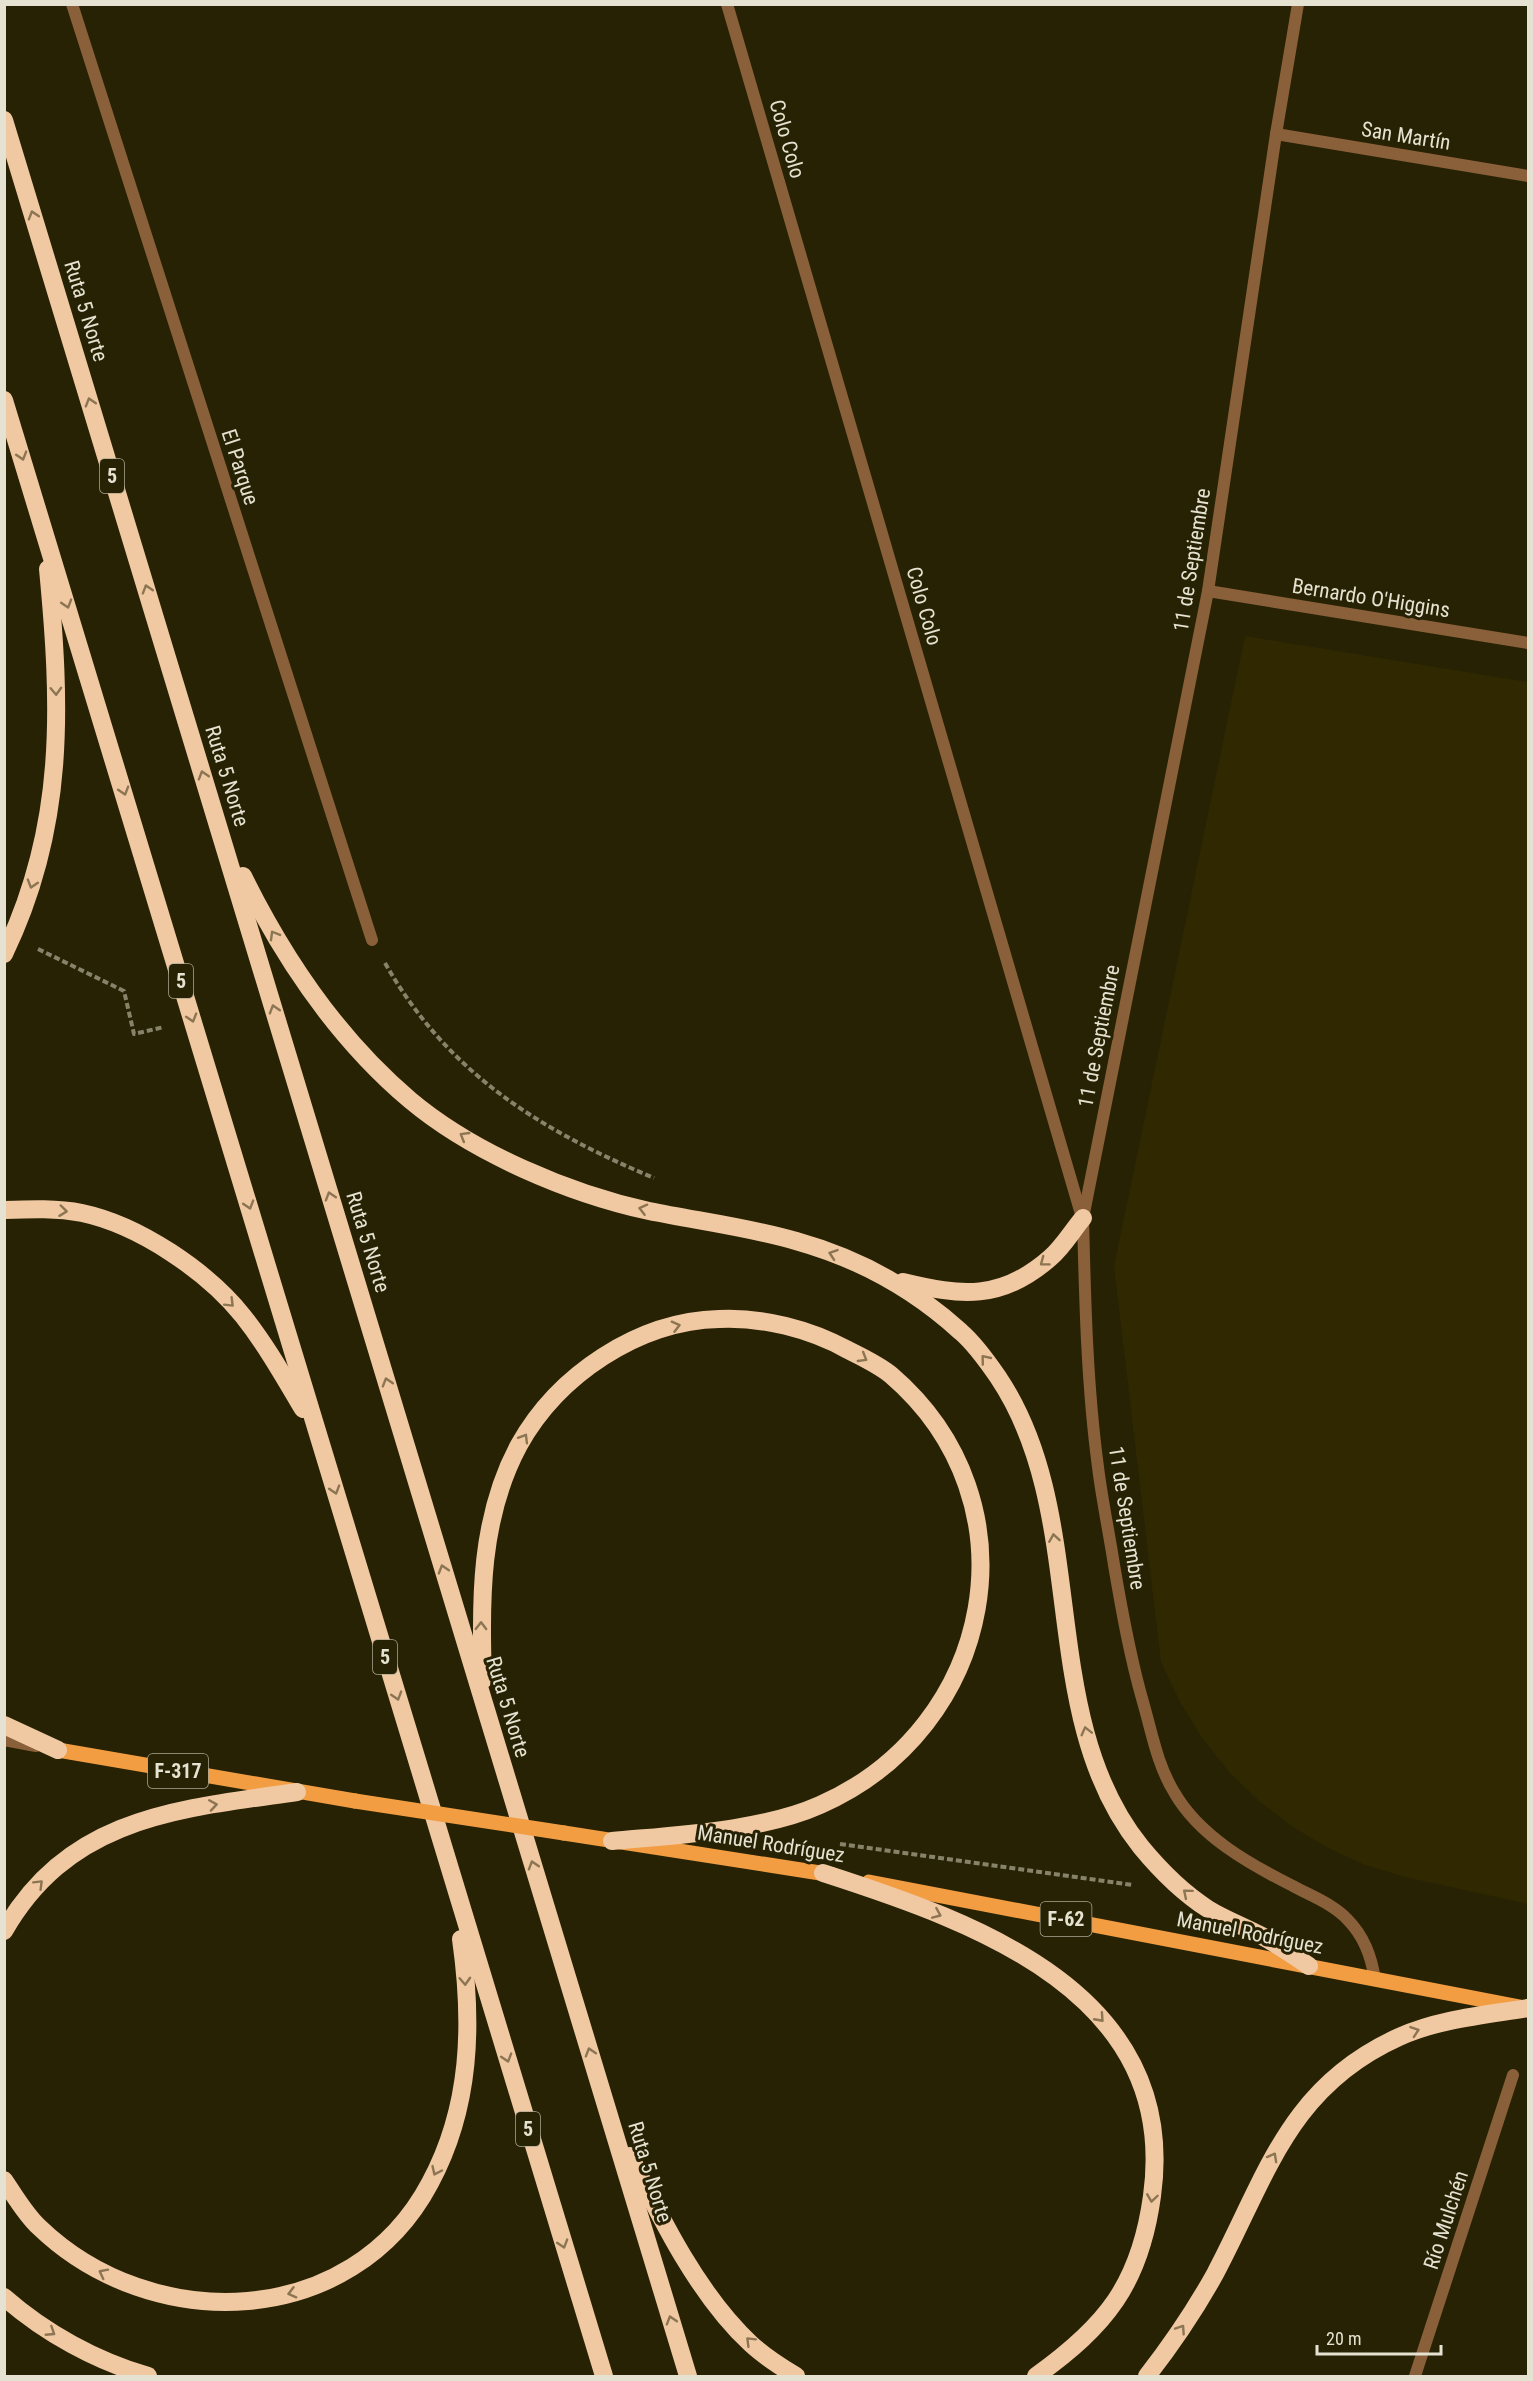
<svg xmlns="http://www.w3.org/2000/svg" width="1533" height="2381" font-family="'Roboto Condensed',sans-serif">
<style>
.built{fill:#2f2801}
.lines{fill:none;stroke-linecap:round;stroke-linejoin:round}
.path{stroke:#87836b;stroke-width:4;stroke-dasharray:6 3;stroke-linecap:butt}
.minor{stroke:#896039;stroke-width:12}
.tertiary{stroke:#896039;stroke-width:12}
.primary{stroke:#f29d42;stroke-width:15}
.motorway{stroke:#f0c8a2;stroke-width:18}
.primary-bridge{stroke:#f29d42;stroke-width:15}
.oneway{stroke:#8c7553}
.labels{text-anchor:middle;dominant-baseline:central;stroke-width:6;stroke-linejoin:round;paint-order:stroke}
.shield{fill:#272204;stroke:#aca894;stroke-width:1.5}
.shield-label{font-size:20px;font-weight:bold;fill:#e5e2d1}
.street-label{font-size:21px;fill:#e5e2d1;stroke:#272204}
</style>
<rect width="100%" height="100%" fill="#272204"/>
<path class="built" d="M 1245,636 L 1528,682 L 1528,1904 L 1405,1877 L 1365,1865 L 1328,1848 L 1293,1827 L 1260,1802 L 1229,1772 L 1202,1738 L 1180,1702 L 1161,1662 L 1114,1266 Z"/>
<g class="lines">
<g class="path">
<path d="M 38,949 L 124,991 L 134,1034 L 164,1027"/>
<path d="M 385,963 C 448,1074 540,1130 654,1178"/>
<path d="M 840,1844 L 1133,1885"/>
</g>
<g class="minor">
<path d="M 72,4 L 372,940"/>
<path d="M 727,4 L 1081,1214"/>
<path d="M 1298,4 L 1276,134 L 1208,591 L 1083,1218 C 1085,1301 1087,1385 1098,1467 C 1102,1500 1109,1532 1114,1565 C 1122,1612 1130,1657 1143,1702 C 1152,1733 1157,1764 1174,1792 C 1199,1836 1249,1864 1293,1886 C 1311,1896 1333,1904 1347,1919 C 1364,1936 1371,1956 1375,1979"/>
<path d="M 1276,134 L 1528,176"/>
<path d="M 1208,591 L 1528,643"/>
<path d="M 1415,2376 L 1513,2075"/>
</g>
<path class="tertiary" d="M 4,1740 L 36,1746"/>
<g class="primary">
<path d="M 58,1750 L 355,1801"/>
<path d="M 564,1833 L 833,1875"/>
<path d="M 869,1882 L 1520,2007"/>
</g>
<g class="motorway">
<path d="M 4,120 L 688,2376"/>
<path d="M 4,400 L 604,2376"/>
<path d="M 243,876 C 284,959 339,1040 410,1100 C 473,1153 570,1194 649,1211 C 698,1221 748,1227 796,1241 C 857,1258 914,1289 961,1332 C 975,1344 987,1361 998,1377 C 1092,1517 1034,1714 1141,1847 C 1160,1870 1183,1893 1208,1909 C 1224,1919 1243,1926 1260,1935 C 1277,1944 1293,1955 1309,1966"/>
<path d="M 4,954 C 66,826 61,706 48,569"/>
<path d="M 4,1210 C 31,1209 57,1208 82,1213 C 139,1225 207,1271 243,1316 C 266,1345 284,1377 303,1409"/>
<path d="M 903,1282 C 961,1296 1001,1301 1050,1258 C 1063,1247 1072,1231 1083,1218"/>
<path d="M 483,1680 C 480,1600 480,1517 519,1445 C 558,1375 638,1321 719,1319 C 763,1317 810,1329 848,1350 C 862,1357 879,1365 891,1375 C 1039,1502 995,1728 820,1805 C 762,1831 676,1835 612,1841"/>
<path d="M 4,1725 L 58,1750"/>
<path d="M 823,1873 C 978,1923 1180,1994 1152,2196 C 1140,2284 1106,2326 1036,2376"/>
<path d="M 4,1931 C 70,1816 179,1809 297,1792"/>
<path d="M 630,2156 C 661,2219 699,2296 751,2344 C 765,2357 781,2367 796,2376"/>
<path d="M 4,2180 C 15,2196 25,2214 39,2227 C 152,2336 352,2330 430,2183 C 471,2107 473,2024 461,1939"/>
<path d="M 4,2297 C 45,2333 96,2361 148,2376"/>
<path d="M 1147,2376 C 1172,2344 1195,2310 1215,2274 C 1267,2176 1288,2087 1399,2037 C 1439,2019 1485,2015 1528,2008"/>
</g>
<path class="primary-bridge" d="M 355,1801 L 564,1833"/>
</g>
<defs><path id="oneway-chevron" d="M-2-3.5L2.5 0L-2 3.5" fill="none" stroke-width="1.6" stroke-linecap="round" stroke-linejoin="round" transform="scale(1.5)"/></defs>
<g class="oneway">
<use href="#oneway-chevron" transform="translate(33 215) rotate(-107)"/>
<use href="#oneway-chevron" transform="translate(90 402) rotate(-107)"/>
<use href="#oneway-chevron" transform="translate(22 456) rotate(73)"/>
<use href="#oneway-chevron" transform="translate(147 589) rotate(-107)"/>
<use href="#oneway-chevron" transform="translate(67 604) rotate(73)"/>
<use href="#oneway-chevron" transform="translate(56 691) rotate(88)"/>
<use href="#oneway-chevron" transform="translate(203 775) rotate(-107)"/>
<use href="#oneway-chevron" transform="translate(124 791) rotate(73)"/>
<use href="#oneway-chevron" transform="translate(32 884) rotate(107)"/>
<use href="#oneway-chevron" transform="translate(274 935) rotate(-120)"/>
<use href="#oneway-chevron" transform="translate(274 1009) rotate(-107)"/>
<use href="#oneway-chevron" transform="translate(192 1018) rotate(73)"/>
<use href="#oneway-chevron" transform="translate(464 1136) rotate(-149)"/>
<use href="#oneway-chevron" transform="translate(330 1196) rotate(-107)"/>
<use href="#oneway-chevron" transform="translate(249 1205) rotate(73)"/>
<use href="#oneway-chevron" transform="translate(643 1209) rotate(-166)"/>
<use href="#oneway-chevron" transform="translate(63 1211) rotate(7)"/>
<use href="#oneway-chevron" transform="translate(833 1254) rotate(-161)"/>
<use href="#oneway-chevron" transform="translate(1044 1262) rotate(143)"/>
<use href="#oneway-chevron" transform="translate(230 1303) rotate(45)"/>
<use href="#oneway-chevron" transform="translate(676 1326) rotate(-15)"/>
<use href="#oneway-chevron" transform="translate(863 1358) rotate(31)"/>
<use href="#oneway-chevron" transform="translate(985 1359) rotate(-129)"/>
<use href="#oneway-chevron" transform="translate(387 1382) rotate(-107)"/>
<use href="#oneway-chevron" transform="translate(524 1438) rotate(-59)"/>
<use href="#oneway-chevron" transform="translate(335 1490) rotate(73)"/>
<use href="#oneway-chevron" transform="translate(1054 1538) rotate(-99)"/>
<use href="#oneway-chevron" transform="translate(443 1569) rotate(-107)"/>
<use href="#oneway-chevron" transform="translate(481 1626) rotate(-89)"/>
<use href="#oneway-chevron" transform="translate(397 1696) rotate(73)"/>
<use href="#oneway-chevron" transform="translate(1086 1731) rotate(-104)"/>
<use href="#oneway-chevron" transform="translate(213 1805) rotate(-9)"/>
<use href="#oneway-chevron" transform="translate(533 1865) rotate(-107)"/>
<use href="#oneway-chevron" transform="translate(39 1884) rotate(-45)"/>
<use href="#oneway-chevron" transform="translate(1187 1893) rotate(-140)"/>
<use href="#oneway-chevron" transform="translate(937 1914) rotate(23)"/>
<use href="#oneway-chevron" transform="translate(465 1981) rotate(87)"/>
<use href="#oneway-chevron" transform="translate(1100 2018) rotate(48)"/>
<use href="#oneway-chevron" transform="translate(1415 2031) rotate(-19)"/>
<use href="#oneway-chevron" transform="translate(590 2052) rotate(-107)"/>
<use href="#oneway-chevron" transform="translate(507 2058) rotate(73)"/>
<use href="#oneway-chevron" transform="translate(1273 2157) rotate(-61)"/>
<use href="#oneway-chevron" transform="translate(436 2171) rotate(115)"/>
<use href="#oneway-chevron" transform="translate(1152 2198) rotate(98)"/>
<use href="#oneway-chevron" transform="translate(563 2244) rotate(73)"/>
<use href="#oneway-chevron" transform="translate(103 2273) rotate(-153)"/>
<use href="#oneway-chevron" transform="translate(292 2293) rotate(165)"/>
<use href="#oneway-chevron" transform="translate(671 2320) rotate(-107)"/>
<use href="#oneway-chevron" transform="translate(1181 2329) rotate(-56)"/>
<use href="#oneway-chevron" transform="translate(51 2332) rotate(33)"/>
<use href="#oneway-chevron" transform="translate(750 2341) rotate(-135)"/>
</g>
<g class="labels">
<g class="shield">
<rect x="100" y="459" width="24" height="34" rx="4.5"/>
<rect x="169" y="964" width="24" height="34" rx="4.5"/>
<rect x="373" y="1640" width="24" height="34" rx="4.5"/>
<rect x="148" y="1754" width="60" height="34" rx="4.5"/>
<rect x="1040.5" y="1902" width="51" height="34" rx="4.5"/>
<rect x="516" y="2112" width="24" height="34" rx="4.5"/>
</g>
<g class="shield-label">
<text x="112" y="476">5</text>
<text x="181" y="981">5</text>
<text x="385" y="1657">5</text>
<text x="178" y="1771">F-317</text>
<text x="1066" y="1919">F-62</text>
<text x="528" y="2129">5</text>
</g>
<g class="street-label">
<text transform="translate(1406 136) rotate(9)">San Martín</text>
<text transform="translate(787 139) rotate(74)">Colo Colo</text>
<text transform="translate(86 311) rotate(73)">Ruta 5 Norte</text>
<text transform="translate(240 467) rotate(72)">El Parque</text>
<text transform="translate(1192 560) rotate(-81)">11 de Septiembre</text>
<text transform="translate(1371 598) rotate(9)">Bernardo O'Higgins</text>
<text transform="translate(924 606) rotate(74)">Colo Colo</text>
<text transform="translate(227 776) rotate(73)">Ruta 5 Norte</text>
<text transform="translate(1099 1036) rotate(-79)">11 de Septiembre</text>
<text transform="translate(368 1242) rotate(73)">Ruta 5 Norte</text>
<text transform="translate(1127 1518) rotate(81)">11 de Septiembre</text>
<text transform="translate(508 1707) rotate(73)">Ruta 5 Norte</text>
<text transform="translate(771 1844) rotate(9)">Manuel Rodríguez</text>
<text transform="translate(1250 1933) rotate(11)">Manuel Rodríguez</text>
<text transform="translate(650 2172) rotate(73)">Ruta 5 Norte</text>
<text transform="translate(1446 2220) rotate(-72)">Río Mulchén</text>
</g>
</g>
<rect width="1533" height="2381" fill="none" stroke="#e5e2d1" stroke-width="12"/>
<path d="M1317 2345v9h124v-9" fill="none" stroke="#e5e2d1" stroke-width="3"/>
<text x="1326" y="2345" font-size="18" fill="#e5e2d1" stroke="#272204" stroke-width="4.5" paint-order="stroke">20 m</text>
</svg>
